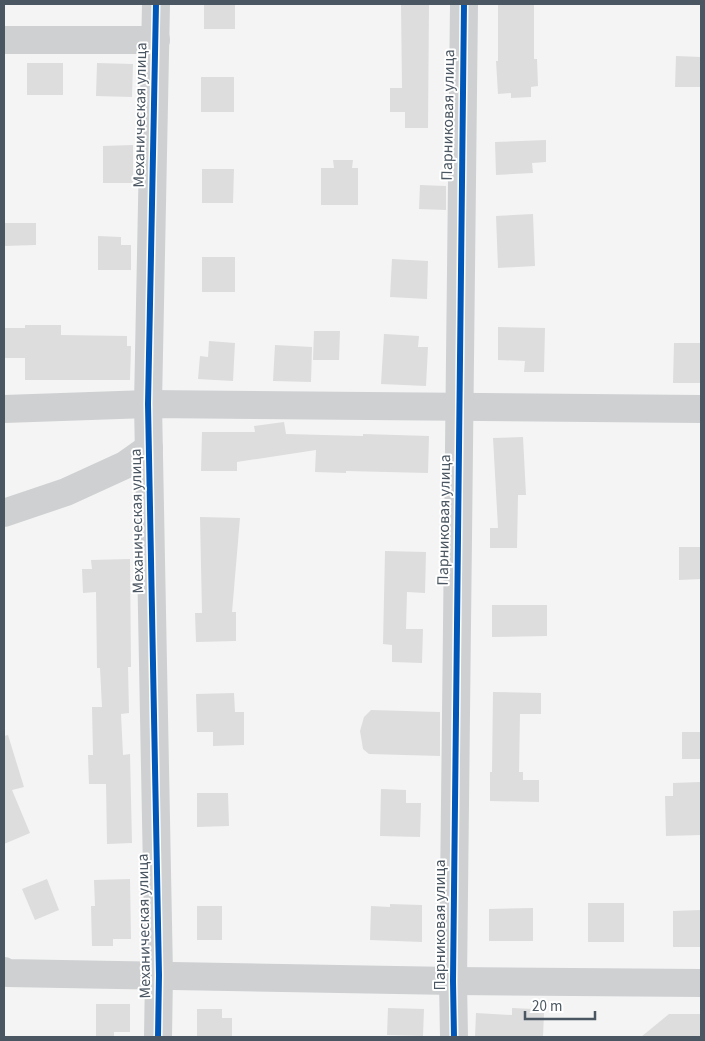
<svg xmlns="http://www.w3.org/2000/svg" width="705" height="1041" font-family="'Source Sans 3',sans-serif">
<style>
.building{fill:#ddddde}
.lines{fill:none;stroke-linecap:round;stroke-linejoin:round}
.street{stroke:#ced0d2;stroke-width:28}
.cycleway-casing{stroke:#fff;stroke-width:9}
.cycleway{stroke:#0057b8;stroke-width:6}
.labels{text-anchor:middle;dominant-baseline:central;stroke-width:4;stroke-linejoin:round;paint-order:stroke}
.street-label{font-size:16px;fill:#4a5661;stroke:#fff}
</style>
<rect width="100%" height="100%" fill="#f4f4f4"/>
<g class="building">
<rect x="204" y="4" width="31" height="25"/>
<path d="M 401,4 L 429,4 L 428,128 L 405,128 L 405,112 L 390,112 L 390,88 L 402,88 Z"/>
<path d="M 498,4 L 534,4 L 534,59 L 537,59 L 538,86 L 531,87 L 531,97 L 511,98 L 511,93 L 498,94 L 496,61 L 498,61 Z"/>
<path d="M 676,56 L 701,57 L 701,87 L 675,87 Z"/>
<rect x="27" y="63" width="36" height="32"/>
<path d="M 97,63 L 133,64 L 132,97 L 96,96 Z"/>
<rect x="201" y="77" width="33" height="35"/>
<path d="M 546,140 L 546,162 L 532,163 L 533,173 L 496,175 L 495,142 Z"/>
<path d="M 133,145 L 133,183 L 103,183 L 103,146 Z"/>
<path d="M 333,160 L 353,160 L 352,168 L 358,168 L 358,205 L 321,205 L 321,168 L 334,168 Z"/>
<path d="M 202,169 L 234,169 L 233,203 L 202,203 Z"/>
<path d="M 420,185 L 446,186 L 446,210 L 419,209 Z"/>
<path d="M 533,214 L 535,266 L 498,268 L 496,216 Z"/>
<path d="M 4,223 L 36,223 L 36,245 L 4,246 Z"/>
<path d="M 98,236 L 121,237 L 121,245 L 131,245 L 131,270 L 98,270 Z"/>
<rect x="202" y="257" width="33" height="35"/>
<path d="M 392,259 L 428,261 L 427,299 L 390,297 Z"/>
<path d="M 25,325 L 61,325 L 61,335 L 127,336 L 127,346 L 131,346 L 130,380 L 25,380 L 25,358 L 4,358 L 4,328 L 25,328 Z"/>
<path d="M 498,327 L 545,328 L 544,372 L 524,372 L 525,361 L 498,360 Z"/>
<path d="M 314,331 L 340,331 L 339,360 L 313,360 Z"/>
<path d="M 384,334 L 419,336 L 418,347 L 428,347 L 426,386 L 381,384 Z"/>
<path d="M 209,341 L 235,343 L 233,381 L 198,379 L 200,356 L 208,357 Z"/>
<path d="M 674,343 L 701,343 L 701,383 L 673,383 Z"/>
<path d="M 275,345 L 312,347 L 311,382 L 273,381 Z"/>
<path d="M 284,422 L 286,434 L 363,436 L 363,434 L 429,436 L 428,473 L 346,471 L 346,473 L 315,472 L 316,450 L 237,462 L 237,471 L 201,471 L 202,432 L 255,432 L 254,426 Z"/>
<path d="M 523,437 L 526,495 L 518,495 L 517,548 L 490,548 L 490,528 L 498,528 L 493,438 Z"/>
<path d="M 200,517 L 240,518 L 232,612 L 236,612 L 236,641 L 196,642 L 195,613 L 202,613 Z"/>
<path d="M 679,547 L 701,547 L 701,579 L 679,580 Z"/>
<path d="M 385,551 L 426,552 L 425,593 L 407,592 L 406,629 L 423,629 L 422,663 L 392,662 L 392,645 L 383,644 Z"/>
<path d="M 130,559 L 131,667 L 128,667 L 129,713 L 121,714 L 123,755 L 130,754 L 132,843 L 107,844 L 106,784 L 89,784 L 88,755 L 93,755 L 92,707 L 102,707 L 100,668 L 97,668 L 96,592 L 83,593 L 82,569 L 92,569 L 91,560 Z"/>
<path d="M 492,605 L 547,605 L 547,636 L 492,637 Z"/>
<path d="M 493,692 L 541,693 L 541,714 L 520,714 L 519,772 L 523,772 L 523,780 L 539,780 L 539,802 L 490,801 L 490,772 L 492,772 Z"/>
<path d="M 234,693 L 235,712 L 244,712 L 244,745 L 213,746 L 213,732 L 197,732 L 196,694 Z"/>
<path d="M 371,710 L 440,712 L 440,756 L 369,754 L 363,749 L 360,731 L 364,717 Z"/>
<rect x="682" y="732" width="19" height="27"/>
<path d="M 8,735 L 24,787 L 12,790 L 30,833 L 4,844 L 4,736 Z"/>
<path d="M 700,782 L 701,835 L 666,836 L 665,796 L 673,796 L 673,783 Z"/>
<path d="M 381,789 L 406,790 L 406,803 L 421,803 L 420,837 L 380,836 Z"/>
<path d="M 197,793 L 228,793 L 229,826 L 197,827 Z"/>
<path d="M 47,879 L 59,910 L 35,920 L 22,889 Z"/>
<path d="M 130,879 L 131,939 L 113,939 L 113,946 L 92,946 L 91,906 L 95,906 L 94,880 Z"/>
<rect x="588" y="903" width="36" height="39"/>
<path d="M 390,904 L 422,905 L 422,942 L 370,940 L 371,906 L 390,907 Z"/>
<rect x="197" y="906" width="25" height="34"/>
<path d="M 533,908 L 533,941 L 489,941 L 489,909 Z"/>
<path d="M 701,910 L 701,947 L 673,947 L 673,911 Z"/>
<path d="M 96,1004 L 130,1004 L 130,1032 L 114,1032 L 114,1037 L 96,1037 Z"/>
<path d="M 388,1008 L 424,1009 L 423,1036 L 387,1035 Z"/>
<path d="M 512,1008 L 533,1009 L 533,1013 L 544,1013 L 543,1037 L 475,1037 L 476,1013 L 512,1015 Z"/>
<path d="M 197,1009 L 222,1009 L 222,1018 L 232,1018 L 232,1037 L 197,1037 Z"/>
<path d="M 669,1014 L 701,1014 L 701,1037 L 641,1037 Z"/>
</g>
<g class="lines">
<g class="street">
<path d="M 156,4 L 148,404 L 159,975 L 158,1037"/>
<path d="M 4,40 L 156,40"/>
<path d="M 4,409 L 148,404 L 701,409"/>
<path d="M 4,513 L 66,492 L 125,465 L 149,448"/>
<path d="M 4,971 L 7,973 L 453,981 L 701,983"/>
<path d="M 454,1037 L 453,981 L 464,4"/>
</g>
<g class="cycleway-casing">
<g id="cycleway">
<path d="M 156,4 L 148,404 L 159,975 L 158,1037"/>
<path d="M 454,1037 L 453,981 L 464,4"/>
</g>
</g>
<use href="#cycleway" class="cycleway"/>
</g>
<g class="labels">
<g class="street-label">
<text transform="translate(140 115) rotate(-89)">Механическая улица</text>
<text transform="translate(448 115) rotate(-89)">Парниковая улица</text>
<text transform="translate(444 520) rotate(-89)">Парниковая улица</text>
<text transform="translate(137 521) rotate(-91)">Механическая улица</text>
<text transform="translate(440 925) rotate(-90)">Парниковая улица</text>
<text transform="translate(144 926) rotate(-91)">Механическая улица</text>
</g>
</g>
<rect width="705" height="1041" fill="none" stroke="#4a5661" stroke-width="10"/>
<path d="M525 1011v8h70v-8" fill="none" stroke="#4a5661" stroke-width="2.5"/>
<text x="532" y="1011" font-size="15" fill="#4a5661" stroke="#ffffff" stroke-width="4" paint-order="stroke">20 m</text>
</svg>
